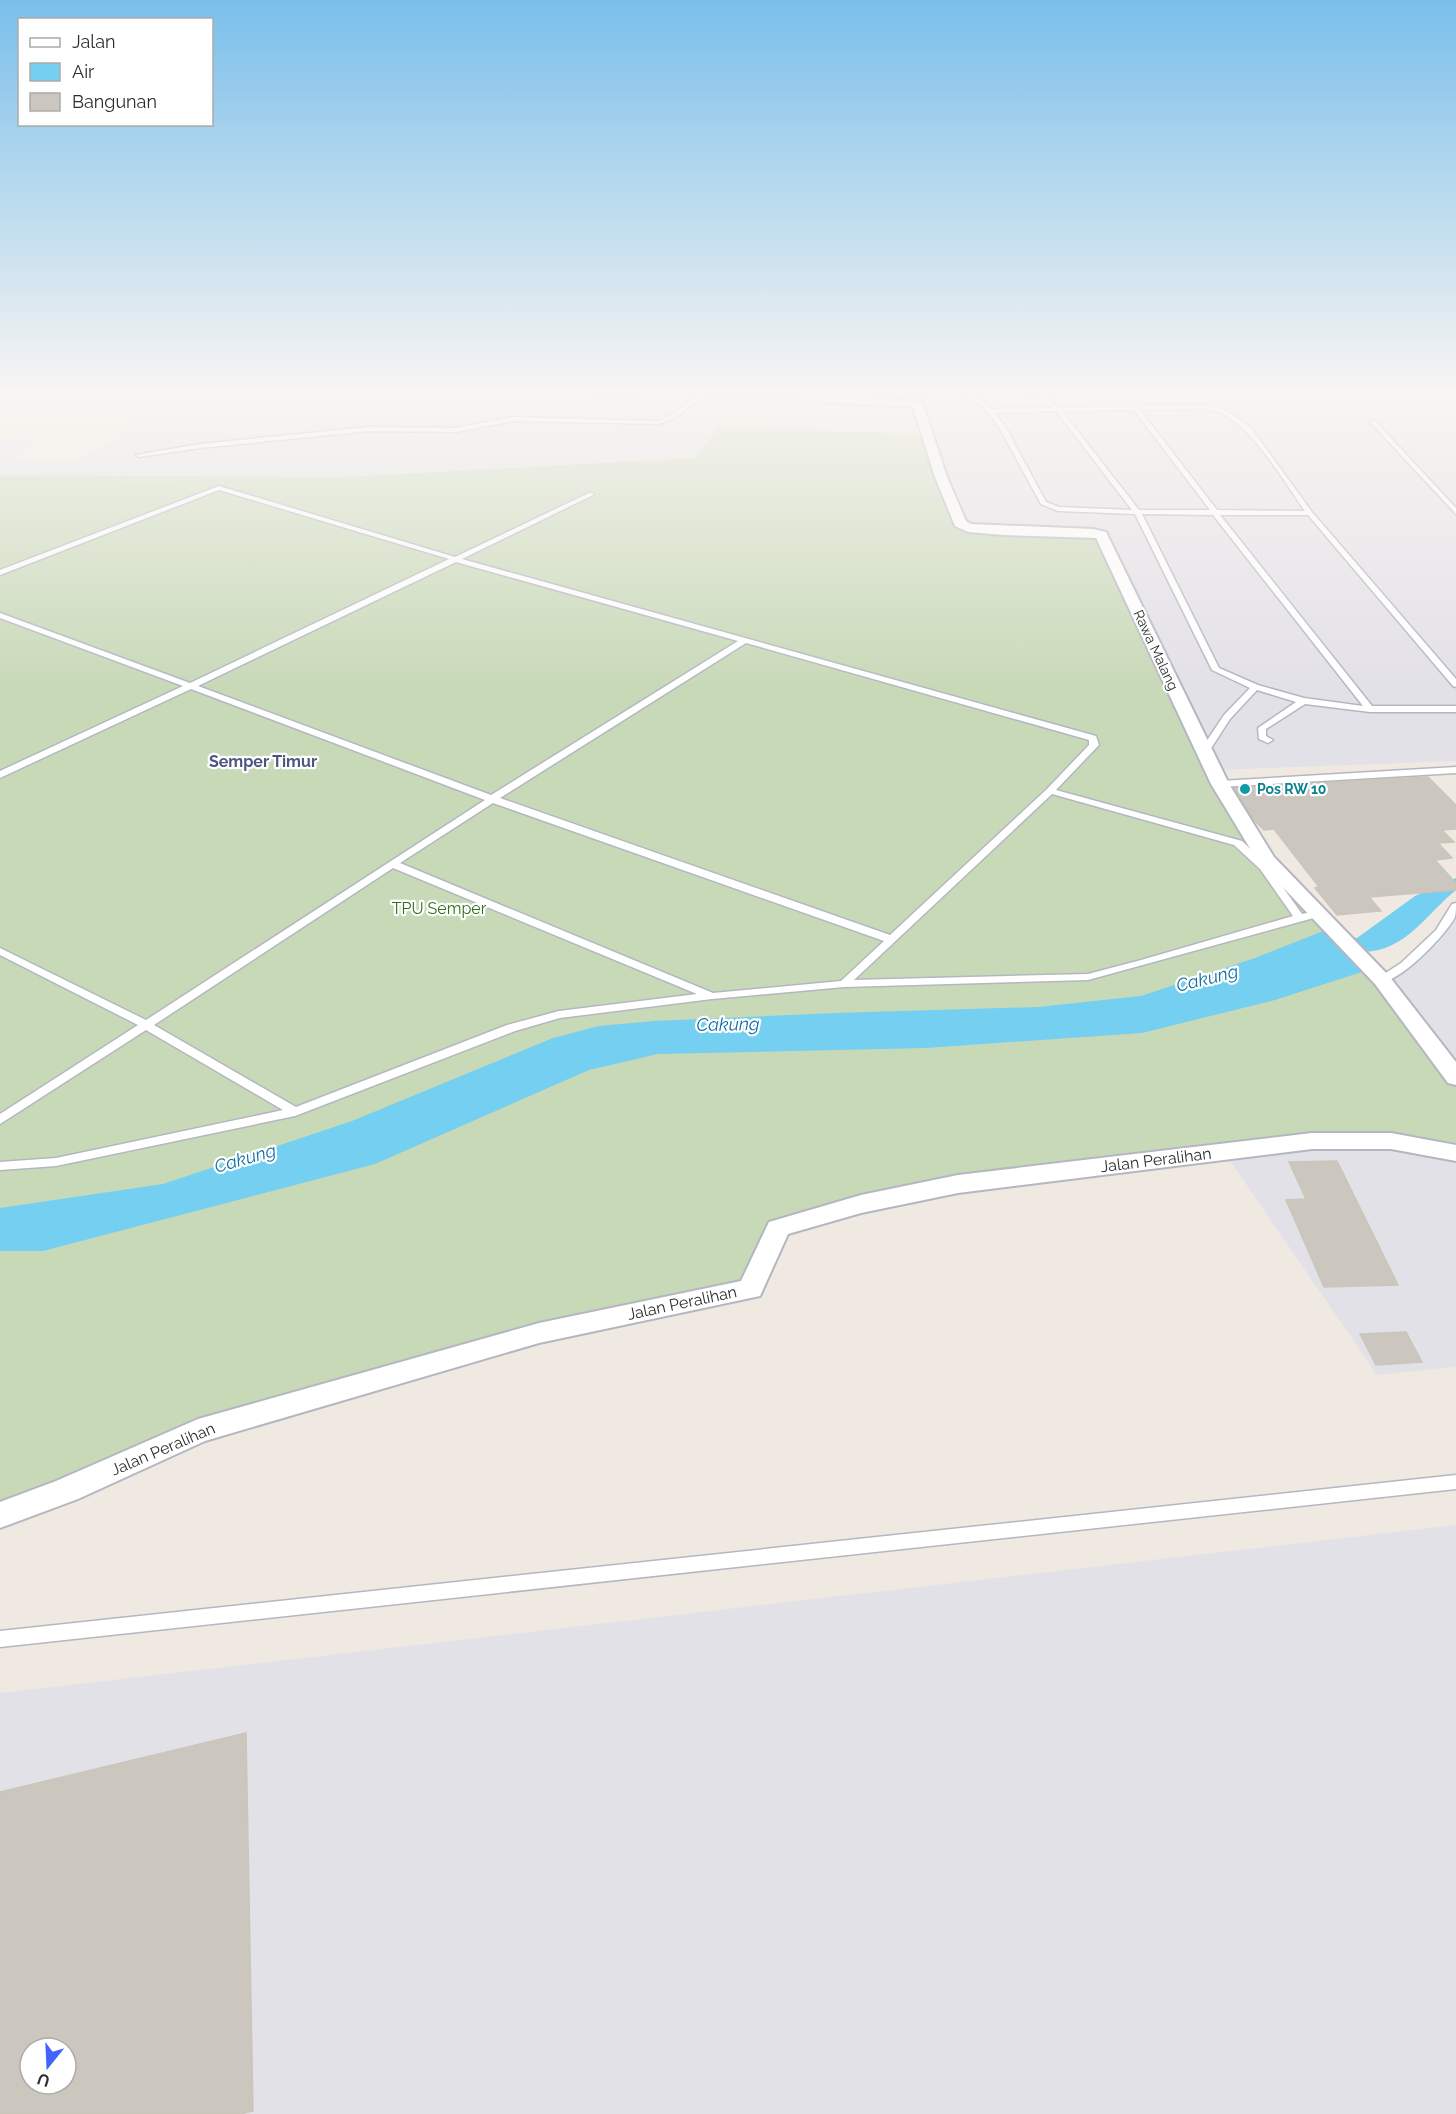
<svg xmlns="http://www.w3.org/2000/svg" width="1456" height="2114" font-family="Raleway,sans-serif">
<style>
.industrial{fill:#e3e1e8;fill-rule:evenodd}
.cemetery{fill:#c8d9b8}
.water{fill:#75cff0}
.building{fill:#cbc7bf;stroke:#cbc5ba;stroke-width:1.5;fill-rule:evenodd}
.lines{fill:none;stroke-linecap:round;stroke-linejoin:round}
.service-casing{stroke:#b4b7c1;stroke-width:3}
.minor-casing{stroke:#b4b7c1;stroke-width:4}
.path{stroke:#c9c9c9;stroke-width:2;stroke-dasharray:2 1.5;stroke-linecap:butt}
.service{fill:#fff;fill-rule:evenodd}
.minor{fill:#fff;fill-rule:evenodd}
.culture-dot{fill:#0f9aa8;stroke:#fff;stroke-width:2}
.labels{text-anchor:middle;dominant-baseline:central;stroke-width:4.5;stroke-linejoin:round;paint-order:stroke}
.far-street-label{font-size:14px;fill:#2e2e2e;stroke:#fff}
.far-culture-label{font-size:14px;font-weight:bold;fill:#0d838f;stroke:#fff;text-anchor:start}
.far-quarter-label{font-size:16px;font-weight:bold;fill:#4d5680;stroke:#fff}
.park-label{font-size:16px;fill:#2c6e1b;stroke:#fff}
.street-label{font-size:16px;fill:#2e2e2e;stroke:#fff}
.water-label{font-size:18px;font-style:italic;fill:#0d6fa3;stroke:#fff}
</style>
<rect width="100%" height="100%" fill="#efe9e1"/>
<g class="industrial">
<path d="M 281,391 L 461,391 L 492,394 L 496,391 L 1456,391 L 1456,761 L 1214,770 L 977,529 L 694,458 L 342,477 L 0,475 L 0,440 L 35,440 L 11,458 L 76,459 L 111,443 L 130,419 L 193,421 L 212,400 L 269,399 Z"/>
<path d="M 1456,906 L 1456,1078 L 1382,980 L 1435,936 Z"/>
<path d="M 1312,1141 L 1456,1153 L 1456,1367 L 1377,1375 L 1224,1152 Z"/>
<path d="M 1456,1525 L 1456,2114 L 0,2114 L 0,1693 ZM 30,2048 L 66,2048 L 66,2084 L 30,2084 Z"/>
</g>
<path class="cemetery" d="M 718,428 L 928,434 L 960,523 L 1099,534 L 1267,860 L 1353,951 L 1456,1078 L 1456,1153 L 1391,1141 L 958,1184 L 778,1228 L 751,1289 L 539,1333 L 198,1431 L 0,1515 L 0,475 L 342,477 L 694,458 Z"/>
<g class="water">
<path d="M 1456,878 L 1456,890 C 1425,915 1405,953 1360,952 L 1343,937 L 1357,938 L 1415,896 Z"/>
<path d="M 1331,928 L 1371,969 L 1275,1000 L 1142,1033 L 926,1048 L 658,1054 L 589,1070 L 375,1164 L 43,1251 L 0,1251 L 0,1208 L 163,1184 L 352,1121 L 553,1038 L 599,1026 L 654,1021 L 835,1013 L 1038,1007 L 1141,996 L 1255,958 Z"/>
</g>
<g class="building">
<path d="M 1428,777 L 1456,805 L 1456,829 L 1442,830 L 1454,842 L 1438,843 L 1452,858 L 1435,860 L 1456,883 L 1456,890 L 1369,897 L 1381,911 L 1337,915 L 1315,888 L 1319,887 L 1274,829 L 1264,830 L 1253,819 L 1234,788 Z"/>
<path d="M 1337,1161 L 1398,1285 L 1324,1287 L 1286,1200 L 1306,1199 L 1289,1162 Z"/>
<path d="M 1406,1332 L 1422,1362 L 1376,1365 L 1360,1334 Z"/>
<path d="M 246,1733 L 253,2111 L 240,2114 L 0,2114 L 0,1792 ZM 30,2048 L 66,2048 L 66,2084 L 30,2084 Z"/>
</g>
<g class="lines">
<g class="service-casing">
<g id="service">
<path d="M 623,391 L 635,391 L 602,399 L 599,397 Z"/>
<path d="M 707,391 L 719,391 L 699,399 L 673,419 L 658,424 L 513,421 L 456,432 L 370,431 L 200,448 L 139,457 L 136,455 L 200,444 L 370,427 L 456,428 L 513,417 L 658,421 C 677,417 688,398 707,391 Z"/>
<path d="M 727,391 L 769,391 L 797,394 L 794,396 Z"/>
<path d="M 964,391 L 971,391 L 991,409 L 1052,408 L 1030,391 L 1037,391 L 1059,408 L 1188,405 L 1213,406 L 1230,413 L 1251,428 L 1312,512 L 1456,679 L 1456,687 L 1453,686 L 1308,515 L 1220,515 L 1372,706 L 1456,706 L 1456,712 L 1370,712 L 1305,704 L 1266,729 L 1266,736 L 1273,740 L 1268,743 L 1259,739 L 1258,728 L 1296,702 L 1257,690 L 1230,719 L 1208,753 L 1202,753 L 1200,751 L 1224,715 L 1250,688 L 1212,670 L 1135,514 L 1058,511 L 1041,504 L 999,427 L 988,412 ZM 1188,409 C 1196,409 1204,408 1211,410 C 1247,416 1284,482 1305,511 L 1217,510 L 1140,410 ZM 1134,410 L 1210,510 L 1139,510 L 1062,411 ZM 1056,411 L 1132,510 L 1059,507 L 1046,502 L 1005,426 L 994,413 ZM 1142,514 L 1213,515 L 1363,706 L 1304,698 L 1258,685 L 1219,668 Z"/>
<path d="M 1371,421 L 1375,421 L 1456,508 L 1456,514 L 1371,423 Z"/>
<path d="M 219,486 L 455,557 L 589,493 L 593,493 L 593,495 L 462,559 L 1096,736 L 1099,745 L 1097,747 L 1056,790 L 1242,841 L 1267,865 L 1302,914 L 1317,911 L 1322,914 L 1321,916 L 1088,980 L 844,987 L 712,999 L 560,1018 L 515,1031 L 295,1116 L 56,1166 L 0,1170 L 0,1162 L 56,1158 L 283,1110 L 146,1030 L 0,1124 L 0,1114 L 138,1025 L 0,955 L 0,948 L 146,1020 L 485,800 L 191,689 L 0,778 L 0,771 L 183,686 L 0,618 L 0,613 L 190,683 L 449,559 L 219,490 L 0,575 L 0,570 ZM 456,562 L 738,641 L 491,795 L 198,686 ZM 746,643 L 1089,740 L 1089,745 L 1047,789 L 890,935 L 500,798 ZM 1052,794 L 1234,845 L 1260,869 L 1293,916 L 1141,960 L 1088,974 L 854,980 ZM 493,803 L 884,941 L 841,981 L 713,993 L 400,863 ZM 393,868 L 697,994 L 559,1011 L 507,1025 L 296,1107 L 154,1025 Z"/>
<path d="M 1456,767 L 1456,773 L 1220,787 L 1215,784 L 1220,781 Z"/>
<path d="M 1456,903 C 1456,908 1456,912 1455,917 C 1447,934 1397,986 1378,982 L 1376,980 L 1378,978 L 1401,963 L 1436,930 L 1452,904 Z"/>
<path d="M 1456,1475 L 1456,1489 L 0,1647 L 0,1631 Z"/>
</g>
</g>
<g class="minor-casing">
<g id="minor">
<path d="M 784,391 L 922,402 L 947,477 L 966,521 L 971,524 L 1093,529 L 1106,532 L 1229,784 L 1274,857 L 1389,976 L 1456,1062 L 1456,1085 L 1448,1083 L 1375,984 L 1257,860 L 1211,784 L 1096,538 L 1003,535 L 968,532 L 955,526 L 935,477 L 913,407 L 809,401 Z"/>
<path d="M 1312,1133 L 1391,1133 L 1456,1145 L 1456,1161 L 1391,1149 L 1312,1149 L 958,1193 L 861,1213 L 788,1234 L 760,1296 L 539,1343 L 205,1441 L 78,1499 L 0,1528 L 0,1502 L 56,1481 L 198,1419 L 539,1323 L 741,1281 L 769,1222 L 861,1195 L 958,1175 Z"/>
</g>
</g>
<path class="path" d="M 0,479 L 176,487"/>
<use href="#service" class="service"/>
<use href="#minor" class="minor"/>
</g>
<linearGradient id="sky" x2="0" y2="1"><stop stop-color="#7abfeb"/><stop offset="0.57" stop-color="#f8f5f2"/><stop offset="1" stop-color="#f8f5f2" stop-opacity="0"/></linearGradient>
<rect width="1456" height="687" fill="url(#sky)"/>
<circle class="culture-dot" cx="1245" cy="789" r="6"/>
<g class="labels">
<g class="far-street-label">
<text transform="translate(1156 650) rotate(65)">Rawa Malang</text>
</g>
<g class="far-culture-label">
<text x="1257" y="789">Pos RW 10</text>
</g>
<g class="far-quarter-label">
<text x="263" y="761">Semper Timur</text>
</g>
<g class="park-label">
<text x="439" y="908">TPU Semper</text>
</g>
<g class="street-label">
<text transform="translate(1156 1160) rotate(-7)">Jalan Peralihan</text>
<text transform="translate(682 1303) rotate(-12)">Jalan Peralihan</text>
<text transform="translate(163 1449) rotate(-23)">Jalan Peralihan</text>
</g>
<g class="water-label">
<text transform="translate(1207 978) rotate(-14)">Cakung</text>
<text transform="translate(728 1024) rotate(-1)">Cakung</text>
<text transform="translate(245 1158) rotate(-16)">Cakung</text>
</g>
</g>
<rect x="18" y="18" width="195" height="108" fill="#ffffff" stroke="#ababab" stroke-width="1.5"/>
<rect x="30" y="38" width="30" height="9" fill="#ffffff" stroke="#ababab" stroke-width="1.5"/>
<text x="72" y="48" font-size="18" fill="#2e2e2e">Jalan</text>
<rect x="30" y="63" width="30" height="18" fill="#75cff0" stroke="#ababab" stroke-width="1.5"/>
<text x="72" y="78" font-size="18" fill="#2e2e2e">Air</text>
<rect x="30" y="93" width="30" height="18" fill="#cbc7bf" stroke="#ababab" stroke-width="1.5"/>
<text x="72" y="108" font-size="18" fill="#2e2e2e">Bangunan</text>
<g transform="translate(48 2066) rotate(198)"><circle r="28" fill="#ffffff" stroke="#ababab" stroke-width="1.5"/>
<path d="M0-4.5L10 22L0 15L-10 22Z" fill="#4264fb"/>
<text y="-9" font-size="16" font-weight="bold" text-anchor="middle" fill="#2e2e2e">U</text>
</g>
</svg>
